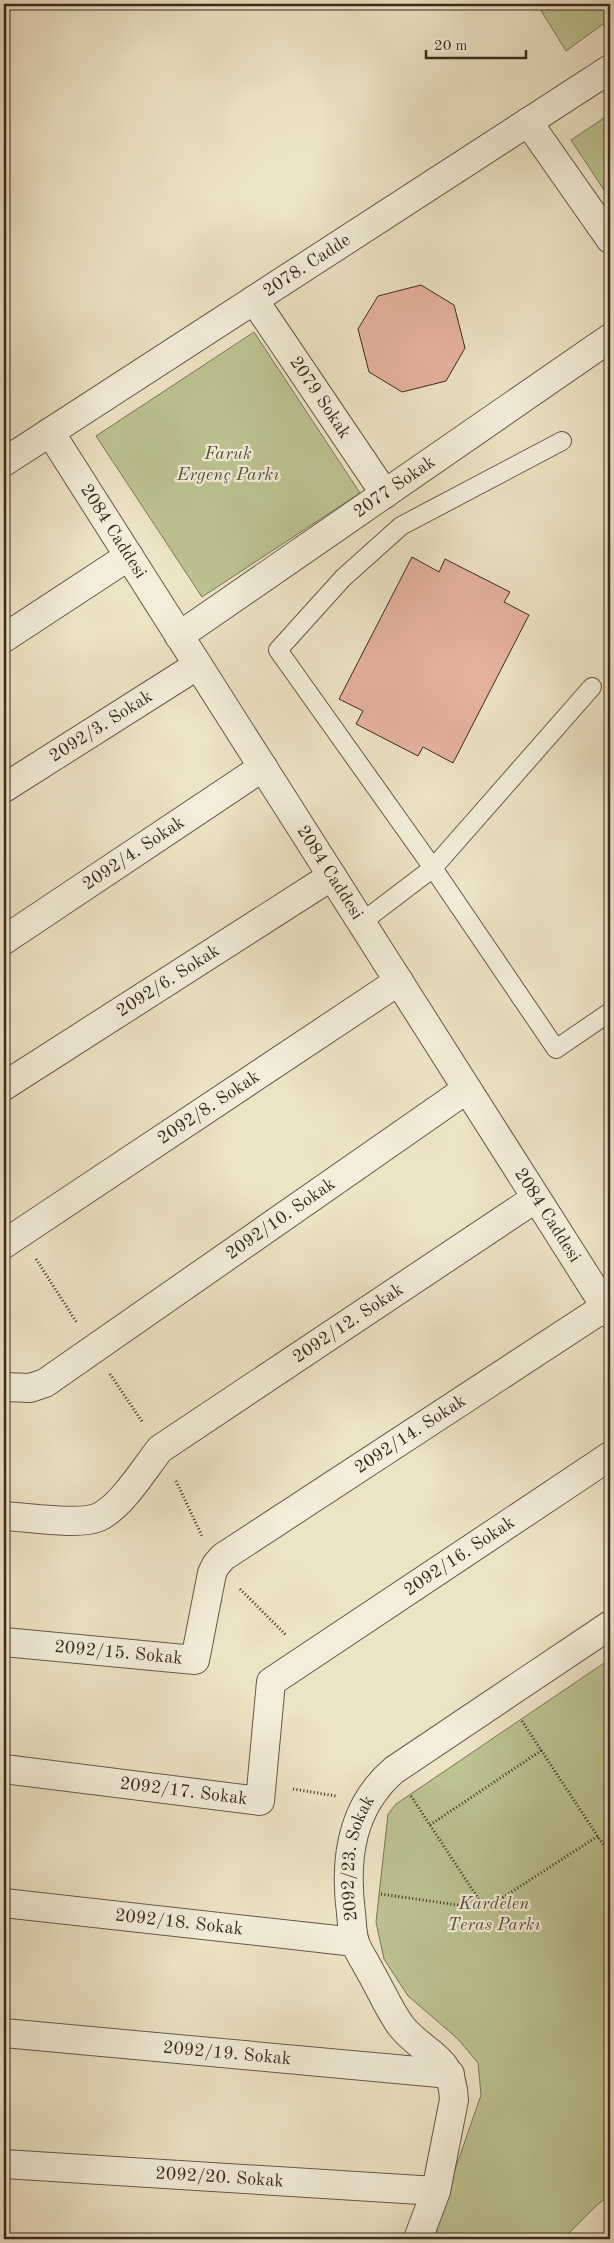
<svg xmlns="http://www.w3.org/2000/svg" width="614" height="2243" font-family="'Old Standard TT',serif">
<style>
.green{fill:#bdc291;stroke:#7c7659}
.building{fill:#e5b29e;stroke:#3b2921}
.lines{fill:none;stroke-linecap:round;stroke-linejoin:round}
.service-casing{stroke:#68584a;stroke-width:20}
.minor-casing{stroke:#68584a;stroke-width:30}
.tertiary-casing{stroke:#68584a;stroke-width:30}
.path{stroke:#3b2921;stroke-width:3;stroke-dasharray:1 2.5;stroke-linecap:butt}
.service{stroke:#f3edd9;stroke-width:18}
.minor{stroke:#f3edd9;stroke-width:28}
.tertiary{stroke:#f3edd9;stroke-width:28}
.labels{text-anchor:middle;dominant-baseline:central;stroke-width:4.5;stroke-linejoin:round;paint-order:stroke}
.street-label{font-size:18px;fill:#3b2921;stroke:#f3edd9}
.park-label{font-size:18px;font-style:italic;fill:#5c4f3d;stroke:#f3edd9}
</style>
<rect width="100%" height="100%" fill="#ede3c5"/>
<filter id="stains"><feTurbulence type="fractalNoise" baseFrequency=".004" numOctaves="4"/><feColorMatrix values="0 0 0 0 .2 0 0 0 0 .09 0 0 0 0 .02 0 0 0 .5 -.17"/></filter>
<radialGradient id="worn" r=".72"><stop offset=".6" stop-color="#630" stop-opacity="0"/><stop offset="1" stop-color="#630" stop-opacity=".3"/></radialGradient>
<g class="green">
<path d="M 537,4 L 610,4 L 610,19 L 566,51 Z"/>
<path d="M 610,114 L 610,199 L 571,140 Z"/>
<path d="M 254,332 L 360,493 L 202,597 L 96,436 Z"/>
<path d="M 610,1659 L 610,2195 L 597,2205 L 563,2239 L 431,2239 L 481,2095 L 478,2063 L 458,2039 L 408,1996 L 384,1959 L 376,1922 L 388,1814 L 396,1804 Z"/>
</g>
<g class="building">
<path d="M 421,285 L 454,305 L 465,348 L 446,381 L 402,392 L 369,372 L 358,329 L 378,296 Z"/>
<path d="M 412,557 L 439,572 L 445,559 L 510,592 L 504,602 L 529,615 L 453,763 L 423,747 L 418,756 L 356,724 L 363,711 L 339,699 Z"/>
</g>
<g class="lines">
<g class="service-casing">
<g id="service">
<path d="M 562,441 L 401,526 L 343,578 L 278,650 L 433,868 L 556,1049 L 610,1012"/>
<path d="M 362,922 L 433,868 L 592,687"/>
</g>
</g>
<g class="minor-casing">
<g id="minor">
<path d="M 528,122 L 610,239"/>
<path id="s1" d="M 254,300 L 385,494"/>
<path id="s2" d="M 179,636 L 610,338"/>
<path d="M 4,638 L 129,556"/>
<path id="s3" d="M 4,788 L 198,665"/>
<path id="s4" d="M 4,940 L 263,767"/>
<path id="s5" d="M 4,1086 L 332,876"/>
<path id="s6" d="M 4,1244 L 399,981"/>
<path id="s7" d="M 4,1387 L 30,1388 L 45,1383 L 467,1089"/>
<path id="s8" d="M 4,1516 C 27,1517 80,1526 99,1517 C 122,1506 144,1469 160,1449 L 536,1198"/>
<path id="s9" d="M 4,1642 L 195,1660 L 212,1573 L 216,1565 L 223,1557 L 605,1307"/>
<path id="s10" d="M 4,1769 L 260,1801 L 271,1682 L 610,1456"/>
<path id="s11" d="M 4,1903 L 355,1942"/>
<path id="s12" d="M 4,2033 L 450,2074"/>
<path id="s13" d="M 4,2164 L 436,2191"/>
<path id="s14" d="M 418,2239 L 436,2191 L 454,2100 C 452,2054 425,2056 401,2026 C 389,2010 381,1990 371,1973 C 366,1963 359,1953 355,1943 C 352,1934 352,1922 351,1913 C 344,1859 351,1807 394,1770 L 610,1625"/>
</g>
</g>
<g class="tertiary-casing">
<g id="tertiary">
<path id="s15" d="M 50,432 L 610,1314"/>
<path id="s16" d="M 4,462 L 610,69"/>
</g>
</g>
<g class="path">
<path d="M 36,1259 L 77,1323"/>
<path d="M 110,1374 L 143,1423"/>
<path d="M 176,1481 L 202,1536"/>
<path d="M 240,1589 L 287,1636"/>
<path d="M 522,1721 L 610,1855"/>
<path d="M 293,1789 L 336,1796"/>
<path d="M 411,1796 L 485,1909"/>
<path d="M 430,1825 L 542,1750"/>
<path d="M 381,1894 L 485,1909 L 598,1836"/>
</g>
<use href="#service" class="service"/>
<use href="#minor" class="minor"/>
<use href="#tertiary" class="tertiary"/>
</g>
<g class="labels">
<g class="street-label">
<text stroke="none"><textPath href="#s16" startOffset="361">2078. Cadde</textPath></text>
<text stroke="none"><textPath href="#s1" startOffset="118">2079 Sokak</textPath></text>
<text stroke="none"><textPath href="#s2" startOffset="262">2077 Sokak</textPath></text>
<text stroke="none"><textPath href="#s15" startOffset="118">2084 Caddesi</textPath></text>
<text stroke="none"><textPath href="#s3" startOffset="115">2092/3. Sokak</textPath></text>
<text stroke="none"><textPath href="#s4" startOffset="156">2092/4. Sokak</textPath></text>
<text stroke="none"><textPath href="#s15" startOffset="522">2084 Caddesi</textPath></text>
<text stroke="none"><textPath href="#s5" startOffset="195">2092/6. Sokak</textPath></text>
<text stroke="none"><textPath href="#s6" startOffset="246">2092/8. Sokak</textPath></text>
<text stroke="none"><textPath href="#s15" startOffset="928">2084 Caddesi</textPath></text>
<text stroke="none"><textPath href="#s7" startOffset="329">2092/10. Sokak</textPath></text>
<text stroke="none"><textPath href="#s8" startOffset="414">2092/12. Sokak</textPath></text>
<text stroke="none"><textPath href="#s9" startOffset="524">2092/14. Sokak</textPath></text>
<text stroke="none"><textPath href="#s10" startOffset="604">2092/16. Sokak</textPath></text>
<text stroke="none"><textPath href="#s9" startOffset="115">2092/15. Sokak</textPath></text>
<text stroke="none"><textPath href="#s10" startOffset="181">2092/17. Sokak</textPath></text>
<text stroke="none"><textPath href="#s14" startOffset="420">2092/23. Sokak</textPath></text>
<text stroke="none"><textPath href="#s11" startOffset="176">2092/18. Sokak</textPath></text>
<text stroke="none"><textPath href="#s12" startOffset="224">2092/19. Sokak</textPath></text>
<text stroke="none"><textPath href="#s13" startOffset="216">2092/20. Sokak</textPath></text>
</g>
<g class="park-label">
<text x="228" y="454">Faruk<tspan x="228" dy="21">Ergenç Parkı</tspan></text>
<text x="494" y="1904">Kardelen<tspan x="494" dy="21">Teras Parkı</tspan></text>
</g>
</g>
<rect width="614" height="2243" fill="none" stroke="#ede3c5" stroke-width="20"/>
<rect x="5" y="5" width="604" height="2233" fill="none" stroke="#3b2921" stroke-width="2.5"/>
<rect x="10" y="10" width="594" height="2223" fill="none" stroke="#3b2921"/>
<path d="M426 50v8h100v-8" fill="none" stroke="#3b2921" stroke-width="2.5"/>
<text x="434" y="50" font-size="15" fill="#3b2921" stroke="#f3edd9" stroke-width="4" paint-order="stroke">20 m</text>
<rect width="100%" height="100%" filter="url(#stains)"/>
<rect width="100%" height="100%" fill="url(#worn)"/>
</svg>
